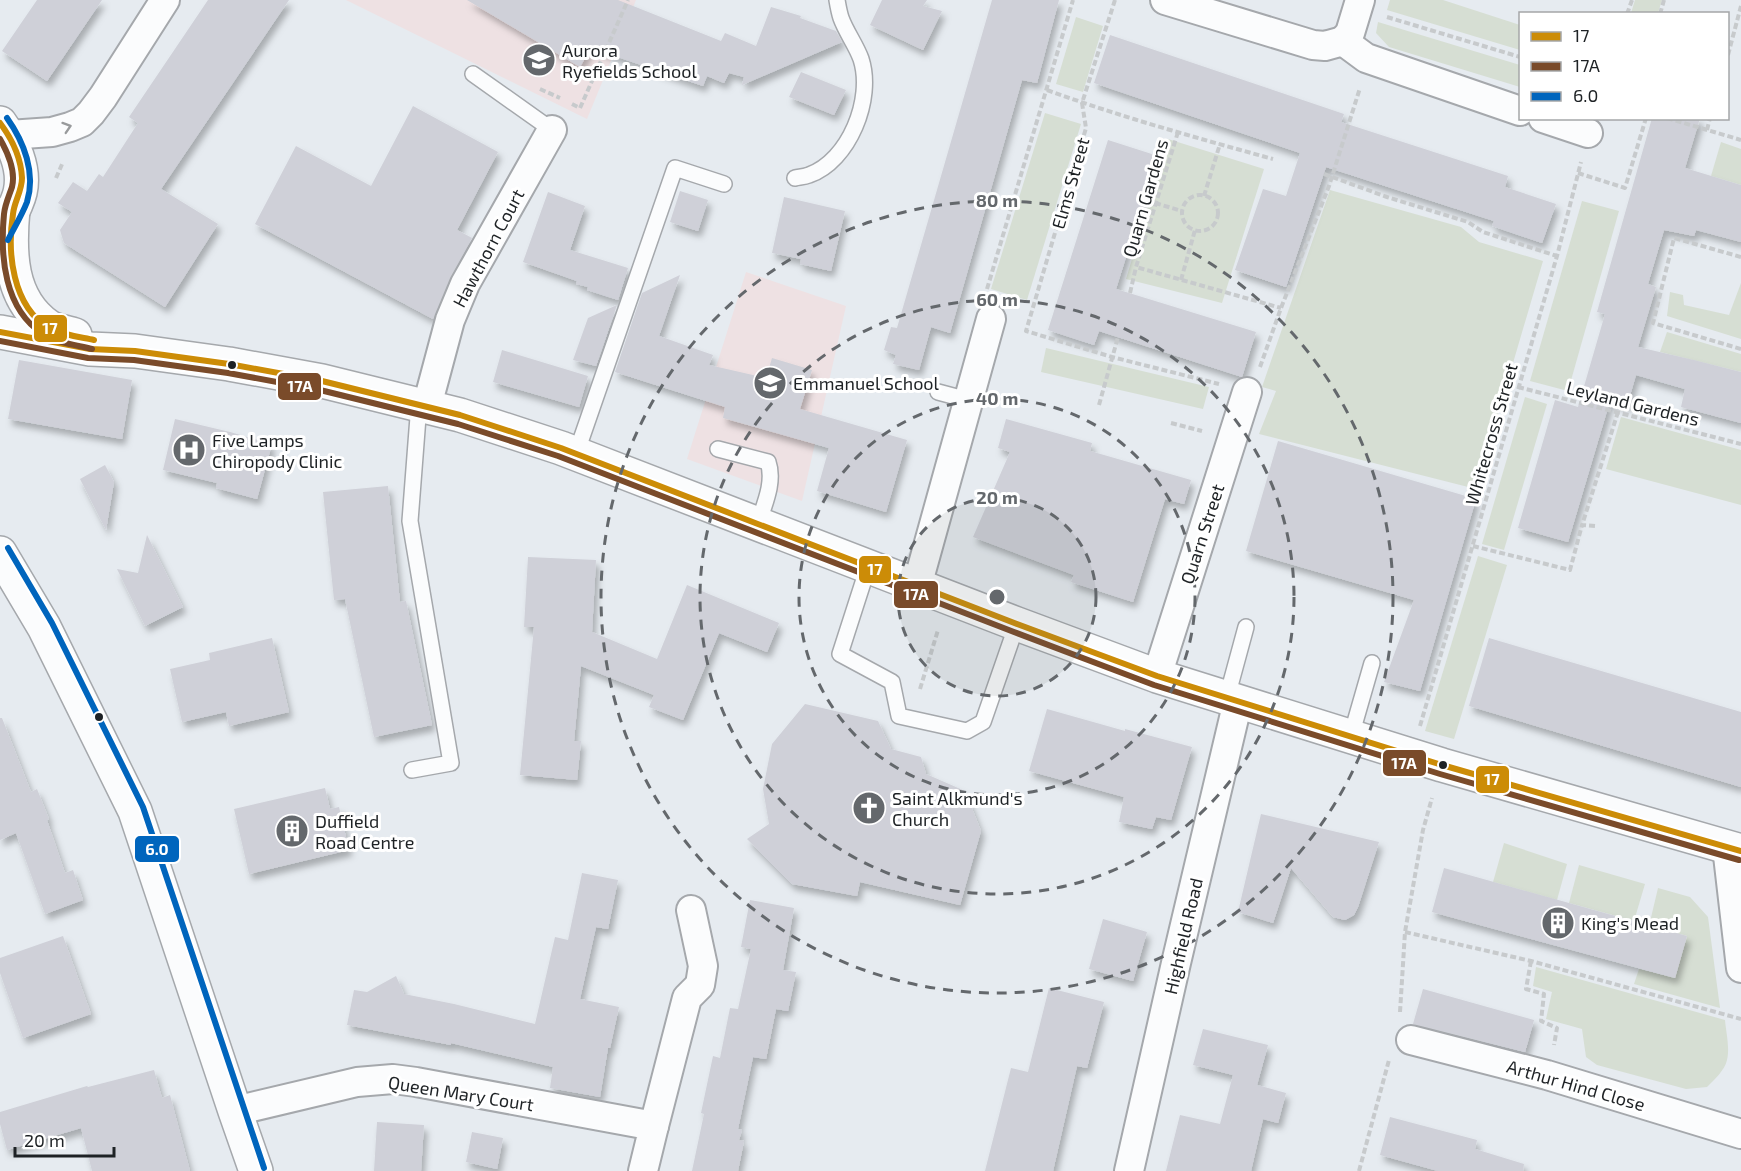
<svg xmlns="http://www.w3.org/2000/svg" width="1741" height="1171" font-family="'Exo 2',sans-serif">
<style>
.education{fill:#eee1e3}
.green{fill:#d6ded3}
.building{fill:#cfd0d8;filter:url(#shadow)}
.lines{fill:none;stroke-linecap:round;stroke-linejoin:round}
.service-casing{stroke:#a5a8ac;stroke-width:18}
.minor-casing{stroke:#a5a8ac;stroke-width:32}
.tertiary-casing{stroke:#a5a8ac;stroke-width:36}
.primary-casing{stroke:#a5a8ac;stroke-width:36}
.path{stroke:#c7cacc;stroke-width:4;stroke-dasharray:6 3;stroke-linecap:butt}
.service{stroke:#fbfcfd;stroke-width:15}
.minor{stroke:#fbfcfd;stroke-width:28}
.tertiary{stroke:#fbfcfd;stroke-width:33}
.primary{stroke:#fbfcfd;stroke-width:33}
.bus-1-casing{stroke:#fff;stroke-width:10}
.bus-2-casing{stroke:#fff;stroke-width:10}
.bus-3-casing{stroke:#fff;stroke-width:10}
.bus-1{stroke:#cc8c07;stroke-width:6}
.bus-2{stroke:#7a4b2a;stroke-width:6}
.bus-3{stroke:#0065bd;stroke-width:6}
.oneway{stroke:#989a9c}
.ring{fill:none;stroke:#64686c;stroke-width:3;stroke-dasharray:10 8}
.bus-dot{fill:#1e2225;stroke:#fff;stroke-width:2}
.labels{text-anchor:middle;dominant-baseline:central;stroke-width:6;stroke-linejoin:round;paint-order:stroke}
.poi-label{font-size:18px;fill:#1e2225;stroke:#fff;text-anchor:start}
.street-label{font-size:18px;fill:#1e2225;stroke:#fff}
.centre{fill:#64686c;stroke:#fff;stroke-width:3}
.ring-label{font-size:18px;text-anchor:middle;font-weight:bold;fill:#64686c;stroke:#fff;stroke-width:6;stroke-linejoin:round;paint-order:stroke}
.line-badge{stroke:#fff;stroke-width:2}
.badge-label{font-size:16px;text-anchor:middle;font-weight:bold;fill:#fff}
</style>
<defs>
<filter id="shadow"><feDropShadow dx="3.5" dy="6" stdDeviation="3" flood-color="#0004"/></filter>
</defs>
<rect width="100%" height="100%" fill="#e6ebf0"/>
<g class="education">
<path d="M 346,0 L 636,0 L 587,119 Z"/>
<path d="M 746,272 L 846,306 L 802,501 L 687,459 Z"/>
</g>
<g class="green">
<path d="M 1390,0 L 1443,0 L 1520,25 L 1520,50 L 1387,10 Z"/>
<path d="M 1635,0 L 1662,0 L 1658,13 L 1631,13 Z"/>
<path d="M 1076,17 L 1103,26 L 1083,92 L 1056,84 Z"/>
<path d="M 1378,22 L 1520,65 L 1520,87 L 1389,47 L 1376,33 Z"/>
<path d="M 1045,113 L 1081,124 L 1027,300 L 991,289 Z"/>
<path d="M 1168,139 L 1264,169 L 1222,303 L 1126,279 Z"/>
<path d="M 1721,142 L 1741,149 L 1741,185 L 1711,176 Z"/>
<path d="M 1330,190 L 1461,227 L 1479,242 L 1543,261 L 1476,489 L 1259,434 L 1276,391 L 1262,387 Z"/>
<path d="M 1582,201 L 1619,211 L 1568,391 L 1530,381 Z"/>
<path d="M 1741,283 L 1741,339 L 1667,316 L 1670,292 L 1683,295 L 1684,305 L 1729,315 Z"/>
<path d="M 1667,332 L 1741,354 L 1741,372 L 1660,352 Z"/>
<path d="M 1046,348 L 1209,387 L 1203,409 L 1041,372 Z"/>
<path d="M 1525,397 L 1547,404 L 1504,550 L 1482,544 Z"/>
<path d="M 1621,417 L 1741,450 L 1741,505 L 1606,469 Z"/>
<path d="M 1478,556 L 1507,565 L 1454,739 L 1425,731 Z"/>
<path d="M 1504,843 L 1567,864 L 1557,900 L 1493,882 Z"/>
<path d="M 1579,865 L 1645,884 L 1634,921 L 1569,903 Z"/>
<path d="M 1658,888 L 1690,897 L 1708,917 L 1720,1008 L 1634,984 L 1639,969 L 1675,978 L 1687,936 L 1649,926 Z"/>
<path d="M 1536,967 L 1725,1020 C 1726,1032 1730,1048 1727,1060 C 1725,1070 1714,1080 1707,1087 L 1686,1089 L 1597,1065 L 1586,1057 L 1582,1029 L 1546,1019 L 1552,992 L 1533,986 Z"/>
</g>
<g class="building">
<path d="M 37,0 L 102,0 L 47,81 L 2,51 Z"/>
<path d="M 208,0 L 289,0 L 161,189 L 218,224 L 165,307 L 64,243 L 60,230 L 72,212 L 58,203 L 73,182 L 87,191 L 99,174 L 103,177 L 138,123 L 129,117 Z"/>
<path d="M 467,0 L 618,0 L 721,41 L 725,33 L 756,46 L 771,7 L 801,16 L 800,18 L 836,31 L 842,42 L 742,85 L 744,77 L 729,73 L 724,83 L 707,76 L 703,86 L 591,48 L 580,67 Z"/>
<path d="M 882,0 L 927,0 L 923,6 L 942,11 L 923,50 L 870,25 Z"/>
<path d="M 992,0 L 1059,0 L 1037,83 L 1022,80 L 950,333 L 931,327 L 919,370 L 893,364 L 896,355 L 884,350 L 891,327 L 897,328 Z"/>
<path d="M 1110,35 L 1344,114 L 1341,122 L 1508,176 L 1505,187 L 1556,204 L 1542,243 L 1492,226 L 1494,221 L 1326,167 L 1286,287 L 1235,270 L 1263,189 L 1286,196 L 1300,153 L 1094,83 Z"/>
<path d="M 801,72 L 846,90 L 834,115 L 789,97 Z"/>
<path d="M 413,106 L 498,152 L 457,230 L 472,238 L 450,278 L 433,319 L 255,224 L 296,146 L 371,186 Z"/>
<path d="M 1652,118 L 1700,118 L 1685,168 L 1741,185 L 1741,242 L 1696,230 L 1694,236 L 1664,230 L 1648,284 L 1656,287 L 1638,347 L 1694,360 L 1741,372 L 1741,423 L 1681,407 L 1685,389 L 1636,375 L 1627,406 L 1610,401 L 1568,542 L 1518,528 L 1555,400 L 1578,407 L 1605,314 L 1597,312 Z"/>
<path d="M 1108,140 L 1158,156 L 1116,289 L 1256,332 L 1242,377 L 1099,331 L 1094,345 L 1048,330 Z"/>
<path d="M 680,191 L 708,200 L 698,231 L 670,222 Z"/>
<path d="M 548,192 L 585,206 L 570,250 L 628,268 L 618,300 L 587,290 L 588,287 L 576,284 L 577,281 L 523,262 Z"/>
<path d="M 784,197 L 845,211 L 831,271 L 800,264 L 801,259 L 772,253 Z"/>
<path d="M 680,275 L 659,336 L 713,355 L 709,365 L 766,378 L 772,358 L 812,370 L 800,409 L 907,440 L 886,512 L 817,491 L 829,448 L 723,418 L 725,407 L 615,372 L 642,293 Z"/>
<path d="M 617,305 L 596,366 L 573,360 L 588,318 Z"/>
<path d="M 502,350 L 588,376 L 579,407 L 493,382 Z"/>
<path d="M 19,360 L 132,380 L 122,439 L 8,419 Z"/>
<path d="M 175,419 L 230,432 L 272,444 L 257,499 L 216,488 L 217,483 L 163,470 Z"/>
<path d="M 1006,419 L 1092,443 L 1090,451 L 1191,480 L 1184,504 L 1165,499 L 1133,602 L 1071,582 L 1074,575 L 973,537 L 1010,452 L 998,448 Z"/>
<path d="M 1278,441 L 1476,499 L 1420,691 L 1384,682 L 1414,600 L 1246,551 Z"/>
<path d="M 105,465 L 114,482 L 106,530 L 80,479 Z"/>
<path d="M 388,486 L 400,602 L 406,601 L 432,725 L 374,737 L 345,599 L 334,600 L 323,492 Z"/>
<path d="M 147,535 L 183,607 L 145,626 L 117,569 L 138,573 Z"/>
<path d="M 528,557 L 596,560 L 592,632 L 657,659 L 687,585 L 779,623 L 767,652 L 719,633 L 683,720 L 649,707 L 654,695 L 581,666 L 574,741 L 581,741 L 577,780 L 520,775 L 534,627 L 524,627 Z"/>
<path d="M 272,638 L 289,712 L 229,726 L 226,712 L 182,722 L 170,669 L 210,660 L 209,653 Z"/>
<path d="M 1489,638 L 1741,712 L 1741,787 L 1469,706 Z"/>
<path d="M 805,704 L 878,721 L 891,749 L 921,757 L 926,774 L 965,791 L 981,831 L 960,905 L 860,882 L 857,896 L 792,884 L 747,839 L 769,824 L 763,789 L 772,744 Z"/>
<path d="M 1047,709 L 1125,731 L 1125,729 L 1192,747 L 1171,820 L 1156,817 L 1152,829 L 1119,822 L 1124,797 L 1029,771 Z"/>
<path d="M 0,718 L 2,718 L 31,792 L 37,789 L 49,819 L 47,820 L 65,873 L 73,870 L 83,900 L 45,914 L 16,833 L 0,840 Z"/>
<path d="M 325,788 L 330,809 L 339,807 L 349,850 L 249,874 L 234,809 Z"/>
<path d="M 1261,814 L 1379,842 L 1358,907 L 1354,915 L 1345,920 L 1333,917 L 1291,868 L 1273,923 L 1238,912 Z"/>
<path d="M 1444,868 L 1687,936 L 1675,978 L 1432,912 Z"/>
<path d="M 582,873 L 618,880 L 608,929 L 596,927 L 580,999 L 619,1007 L 610,1048 L 608,1048 L 600,1097 L 550,1088 L 553,1067 L 451,1043 L 451,1045 L 347,1025 L 354,990 L 367,992 L 396,976 L 404,994 L 454,1004 L 535,1024 L 555,937 L 568,940 Z"/>
<path d="M 750,900 L 794,908 L 783,970 L 796,972 L 788,1011 L 776,1009 L 766,1059 L 753,1057 L 738,1129 L 742,1130 L 739,1140 L 744,1141 L 738,1171 L 692,1171 L 704,1114 L 701,1113 L 713,1056 L 720,1058 L 730,1008 L 738,1009 L 751,949 L 741,947 Z"/>
<path d="M 1103,919 L 1147,932 L 1133,981 L 1089,969 Z"/>
<path d="M 63,936 L 91,1014 L 23,1038 L 0,973 L 0,958 Z"/>
<path d="M 1049,988 L 1104,1002 L 1087,1068 L 1077,1066 L 1053,1171 L 985,1171 L 1011,1068 L 1028,1072 Z"/>
<path d="M 1423,989 L 1534,1020 L 1525,1052 L 1413,1024 Z"/>
<path d="M 1203,1029 L 1268,1045 L 1257,1085 L 1286,1093 L 1278,1123 L 1263,1119 L 1251,1171 L 1166,1171 L 1180,1115 L 1220,1124 L 1233,1075 L 1193,1065 Z"/>
<path d="M 154,1070 L 162,1098 L 170,1095 L 190,1171 L 92,1171 L 81,1128 L 7,1150 L 0,1124 L 0,1112 L 87,1086 L 88,1087 Z"/>
<path d="M 1390,1117 L 1477,1140 L 1475,1149 L 1524,1164 L 1523,1171 L 1438,1171 L 1380,1155 Z"/>
<path d="M 377,1122 L 424,1125 L 421,1171 L 374,1171 Z"/>
<path d="M 472,1132 L 503,1138 L 497,1169 L 466,1162 Z"/>
</g>
<g class="lines">
<g class="service-casing">
<g id="service">
<path d="M 473,74 L 552,130"/>
<path d="M 795,178 C 799,177 804,177 809,175 C 849,161 874,99 861,59 C 856,45 846,32 841,18 C 839,12 838,6 837,0"/>
<path d="M 938,392 L 968,400"/>
<path d="M 718,449 L 768,462 C 775,482 764,505 758,524"/>
<path d="M 576,454 L 675,168 L 724,184"/>
<path d="M 868,567 L 840,654 L 892,682 L 899,716 L 967,731 L 983,722 L 1017,624"/>
<path d="M 1227,697 L 1246,627"/>
<path d="M 1351,736 L 1372,663"/>
<path d="M 412,770 L 451,763 L 410,521 L 419,404"/>
</g>
</g>
<g class="minor-casing">
<g id="minor">
<path d="M 1165,0 L 1313,45 L 1325,46 L 1343,41"/>
<path d="M 1343,41 L 1366,58 L 1520,111"/>
<path d="M 1343,41 L 1350,33 L 1360,0"/>
<path d="M 1543,118 L 1588,133"/>
<path d="M 9,135 L 52,132 L 70,127 L 82,122 L 91,113 L 103,97 L 165,0"/>
<path d="M 427,406 L 450,320 L 465,284 L 552,130"/>
<path d="M 917,586 L 991,319"/>
<path d="M 1157,676 L 1247,392"/>
<path d="M 1727,847 L 1741,968"/>
<path d="M 1411,1040 L 1547,1075 L 1741,1134"/>
<path d="M 235,1111 L 357,1082 L 393,1079 L 416,1082 L 654,1126 L 643,1171"/>
<path d="M 654,1126 L 687,998 L 700,985 L 703,966 L 691,910"/>
<path d="M 1129,1171 L 1176,963 L 1238,701"/>
</g>
</g>
<g class="tertiary-casing">
<g id="tertiary">
<path d="M 13,209 C 9,251 9,299 48,326 C 55,331 67,332 75,335"/>
<path d="M 0,332 L 90,349 L 135,351 L 229,364 L 322,381 L 460,415 L 561,448 L 1017,624 L 1157,676 L 1442,765 L 1741,851"/>
</g>
</g>
<g class="primary-casing">
<g id="primary">
<path d="M 0,123 C 9,135 12,143 17,156 C 29,190 15,206 0,236"/>
<path d="M 0,553 L 44,627 L 135,811 L 235,1111 L 256,1171"/>
</g>
</g>
<g class="path">
<path d="M 1115,0 L 1082,103 L 1086,128 L 1026,331 L 1112,357 L 1219,384"/>
<path d="M 1627,14 L 1632,0"/>
<path d="M 1660,14 L 1664,0"/>
<path d="M 1387,17 L 1520,57"/>
<path d="M 1728,55 L 1741,6"/>
<path d="M 540,89 L 560,98"/>
<path d="M 1047,90 C 1121,117 1197,138 1273,159"/>
<path d="M 572,104 L 580,108 L 628,0"/>
<path d="M 1667,118 L 1741,140"/>
<path d="M 1707,130 L 1710,118"/>
<path d="M 1178,132 L 1136,267 L 1281,308"/>
<path d="M 1578,173 L 1625,188 L 1646,118"/>
<path d="M 1324,174 L 1387,197 L 1468,222 L 1483,232 L 1557,256"/>
<path d="M 56,178 L 63,162"/>
<circle cx="1200" cy="213" r="18"/>
<path d="M 1204,196 L 1220,144"/>
<path d="M 1155,203 L 1182,211"/>
<path d="M 1741,257 L 1674,238 L 1653,323 L 1741,349"/>
<path d="M 1181,280 L 1195,230"/>
<path d="M 987,289 L 1073,0"/>
<path d="M 1130,293 L 1136,267"/>
<path d="M 1260,367 L 1281,308 L 1329,186 L 1360,88"/>
<path d="M 1518,387 L 1741,444"/>
<path d="M 1099,405 L 1118,337"/>
<path d="M 1171,423 L 1202,431"/>
<path d="M 1595,526 L 1582,525 L 1618,412"/>
<path d="M 1473,546 L 1570,570 L 1582,525"/>
<path d="M 920,689 L 938,630"/>
<path d="M 1420,726 L 1557,256 L 1581,162"/>
<path d="M 1405,932 L 1531,961 L 1741,1019"/>
<path d="M 1531,961 L 1526,989 L 1544,994 L 1541,1021 L 1557,1028 L 1554,1045"/>
<path d="M 1400,1012 L 1405,932 L 1423,830 L 1432,798"/>
<path d="M 1359,1171 L 1389,1060"/>
</g>
<use href="#service" class="service"/>
<use href="#minor" class="minor"/>
<use href="#tertiary" class="tertiary"/>
<use href="#primary" class="primary"/>
<g class="bus-1-casing">
<g id="bus-1">
<path d="M 0,123 C 12,139 21,158 22,178 C 22,191 14,202 13,214 C 7,252 12,306 49,328 C 62,335 80,337 94,340"/>
<path d="M 0,332 L 90,349 L 135,351 L 229,364 L 322,381 L 460,415 L 561,448 L 1017,624 L 1157,676 L 1442,765 L 1741,851"/>
</g>
</g>
<g class="bus-2-casing">
<g id="bus-2">
<path d="M 0,139 C 8,153 16,171 12,187 C 9,196 5,204 4,214 C 0,256 4,309 43,334 C 57,343 76,345 92,349"/>
<path d="M 0,341 L 88,358 L 134,360 L 228,373 L 320,390 L 458,424 L 558,456 L 1014,632 L 1154,685 L 1440,774 L 1739,860"/>
</g>
</g>
<g class="bus-3-casing">
<g id="bus-3">
<path d="M 7,118 C 24,142 36,173 27,202 C 22,215 14,228 8,240"/>
<path d="M 8,548 L 52,623 L 143,807 L 264,1168"/>
</g>
</g>
<use href="#bus-1" class="bus-1"/>
<use href="#bus-2" class="bus-2"/>
<use href="#bus-3" class="bus-3"/>
</g>
<defs><path id="oneway-chevron" d="M-2-3.5L2.5 0L-2 3.5" fill="none" stroke-width="1.6" stroke-linecap="round" stroke-linejoin="round" transform="scale(1.5)"/></defs>
<use class="oneway" href="#oneway-chevron" transform="translate(67 127) rotate(-18)"/>
<circle cx="997" cy="597" r="99" fill="#64686c" fill-opacity=".12"/>
<g class="ring">
<circle cx="997" cy="597" r="99"/>
<circle cx="997" cy="597" r="198"/>
<circle cx="997" cy="597" r="297"/>
<circle cx="997" cy="597" r="396"/>
</g>
<defs>
<g id="school-disc" transform="scale(1.725)"><circle r="9.5" fill="#64686c" stroke="#fff"/><path d="M0-5L7-2L0 1L-7-2ZM-4 1L0 2.5L4 1V4Q0 6-4 4Z" fill="#fff"/></g>
<g id="hospital-disc" transform="scale(1.725)"><circle r="9.5" fill="#64686c" stroke="#fff"/><path d="M-5-5h3v3.5h4V-5h3V5h-3V1.5h-4V5h-3Z" fill="#fff"/></g>
<g id="church-disc" transform="scale(1.725)"><circle r="9.5" fill="#64686c" stroke="#fff"/><path d="M-1.2-6h2.4v3.5h3.3v2.4h-3.3V6h-2.4V-.1h-3.3v-2.4h3.3Z" fill="#fff"/></g>
<g id="building-disc" transform="scale(1.725)"><circle r="9.5" fill="#64686c" stroke="#fff"/><path d="M-4-6H4V6H1V3H-1V6H-4ZM-2.5-4.3h1.7v1.8h-1.7ZM.8-4.3h1.7v1.8H.8ZM-2.5-1h1.7V.8h-1.7ZM.8-1h1.7V.8H.8Z" fill="#fff"/></g>
</defs>
<g fill-rule="evenodd">
<use href="#school-disc" x="539" y="60"/>
<use href="#school-disc" x="770" y="383"/>
<use href="#hospital-disc" x="189" y="450"/>
<use href="#church-disc" x="869" y="808"/>
<use href="#building-disc" x="292" y="831"/>
<use href="#building-disc" x="1558" y="923"/>
</g>
<g class="bus-dot">
<circle cx="232" cy="365" r="5"/>
<circle cx="99" cy="717" r="5"/>
<circle cx="1443" cy="765" r="5"/>
</g>
<g class="labels">
<g class="poi-label">
<text x="562" y="50">Aurora<tspan x="562" dy="21">Ryefields School</tspan></text>
<text x="793" y="383">Emmanuel School</text>
<text x="212" y="440">Five Lamps<tspan x="212" dy="21">Chiropody Clinic</tspan></text>
<text x="892" y="798">Saint Alkmund's<tspan x="892" dy="21">Church</tspan></text>
<text x="315" y="821">Duffield<tspan x="315" dy="21">Road Centre</tspan></text>
<text x="1581" y="923">King's Mead</text>
</g>
<g class="street-label">
<text transform="translate(1070 183) rotate(-74)">Elms Street</text>
<text transform="translate(1145 198) rotate(-74)">Quarn Gardens</text>
<text transform="translate(488 248) rotate(-62)">Hawthorn Court</text>
<text transform="translate(1633 403) rotate(14)">Leyland Gardens</text>
<text transform="translate(1491 434) rotate(-74)">Whitecross Street</text>
<text transform="translate(1202 534) rotate(-72)">Quarn Street</text>
<text transform="translate(1183 936) rotate(-77)">Highfield Road</text>
<text transform="translate(1576 1085) rotate(16)">Arthur Hind Close</text>
<text transform="translate(461 1093) rotate(9)">Queen Mary Court</text>
</g>
</g>
<circle cx="997" cy="597" r="9" class="centre"/>
<g class="ring-label">
<text x="997" y="207">80 m</text>
<text x="997" y="306">60 m</text>
<text x="997" y="405">40 m</text>
<text x="997" y="504">20 m</text>
</g>
<g class="line-badge">
<rect x="33" y="314" width="35" height="29" rx="6" fill="#cc8c07"/>
<rect x="277" y="372" width="45" height="29" rx="6" fill="#7a4b2a"/>
<rect x="858" y="555" width="34" height="29" rx="6" fill="#cc8c07"/>
<rect x="893" y="580" width="46" height="29" rx="6" fill="#7a4b2a"/>
<rect x="1382" y="749" width="45" height="28" rx="6" fill="#7a4b2a"/>
<rect x="1475" y="765" width="35" height="29" rx="6" fill="#cc8c07"/>
<rect x="134" y="835" width="46" height="28" rx="6" fill="#0065bd"/>
</g>
<g class="badge-label">
<text x="50" y="334">17</text>
<text x="300" y="392">17A</text>
<text x="875" y="575">17</text>
<text x="916" y="600">17A</text>
<text x="1404" y="769">17A</text>
<text x="1492" y="785">17</text>
<text x="157" y="855">6.0</text>
</g>
<rect x="1519" y="12" width="210" height="108" fill="#ffffff" stroke="#a5a7a8" stroke-width="1.5"/>
<rect x="1531" y="32" width="30" height="9" fill="#cc8c07" stroke="#a5a7a8" stroke-width="1.5"/>
<text x="1573" y="42" font-size="18" fill="#1e2225">17</text>
<rect x="1531" y="62" width="30" height="9" fill="#7a4b2a" stroke="#a5a7a8" stroke-width="1.5"/>
<text x="1573" y="72" font-size="18" fill="#1e2225">17A</text>
<rect x="1531" y="92" width="30" height="9" fill="#0065bd" stroke="#a5a7a8" stroke-width="1.5"/>
<text x="1573" y="102" font-size="18" fill="#1e2225">6.0</text>
<path d="M15 1147v9h99v-9" fill="none" stroke="#1e2225" stroke-width="3"/>
<text x="24" y="1147" font-size="18" fill="#1e2225" stroke="#ffffff" stroke-width="4.5" paint-order="stroke">20 m</text>
</svg>
